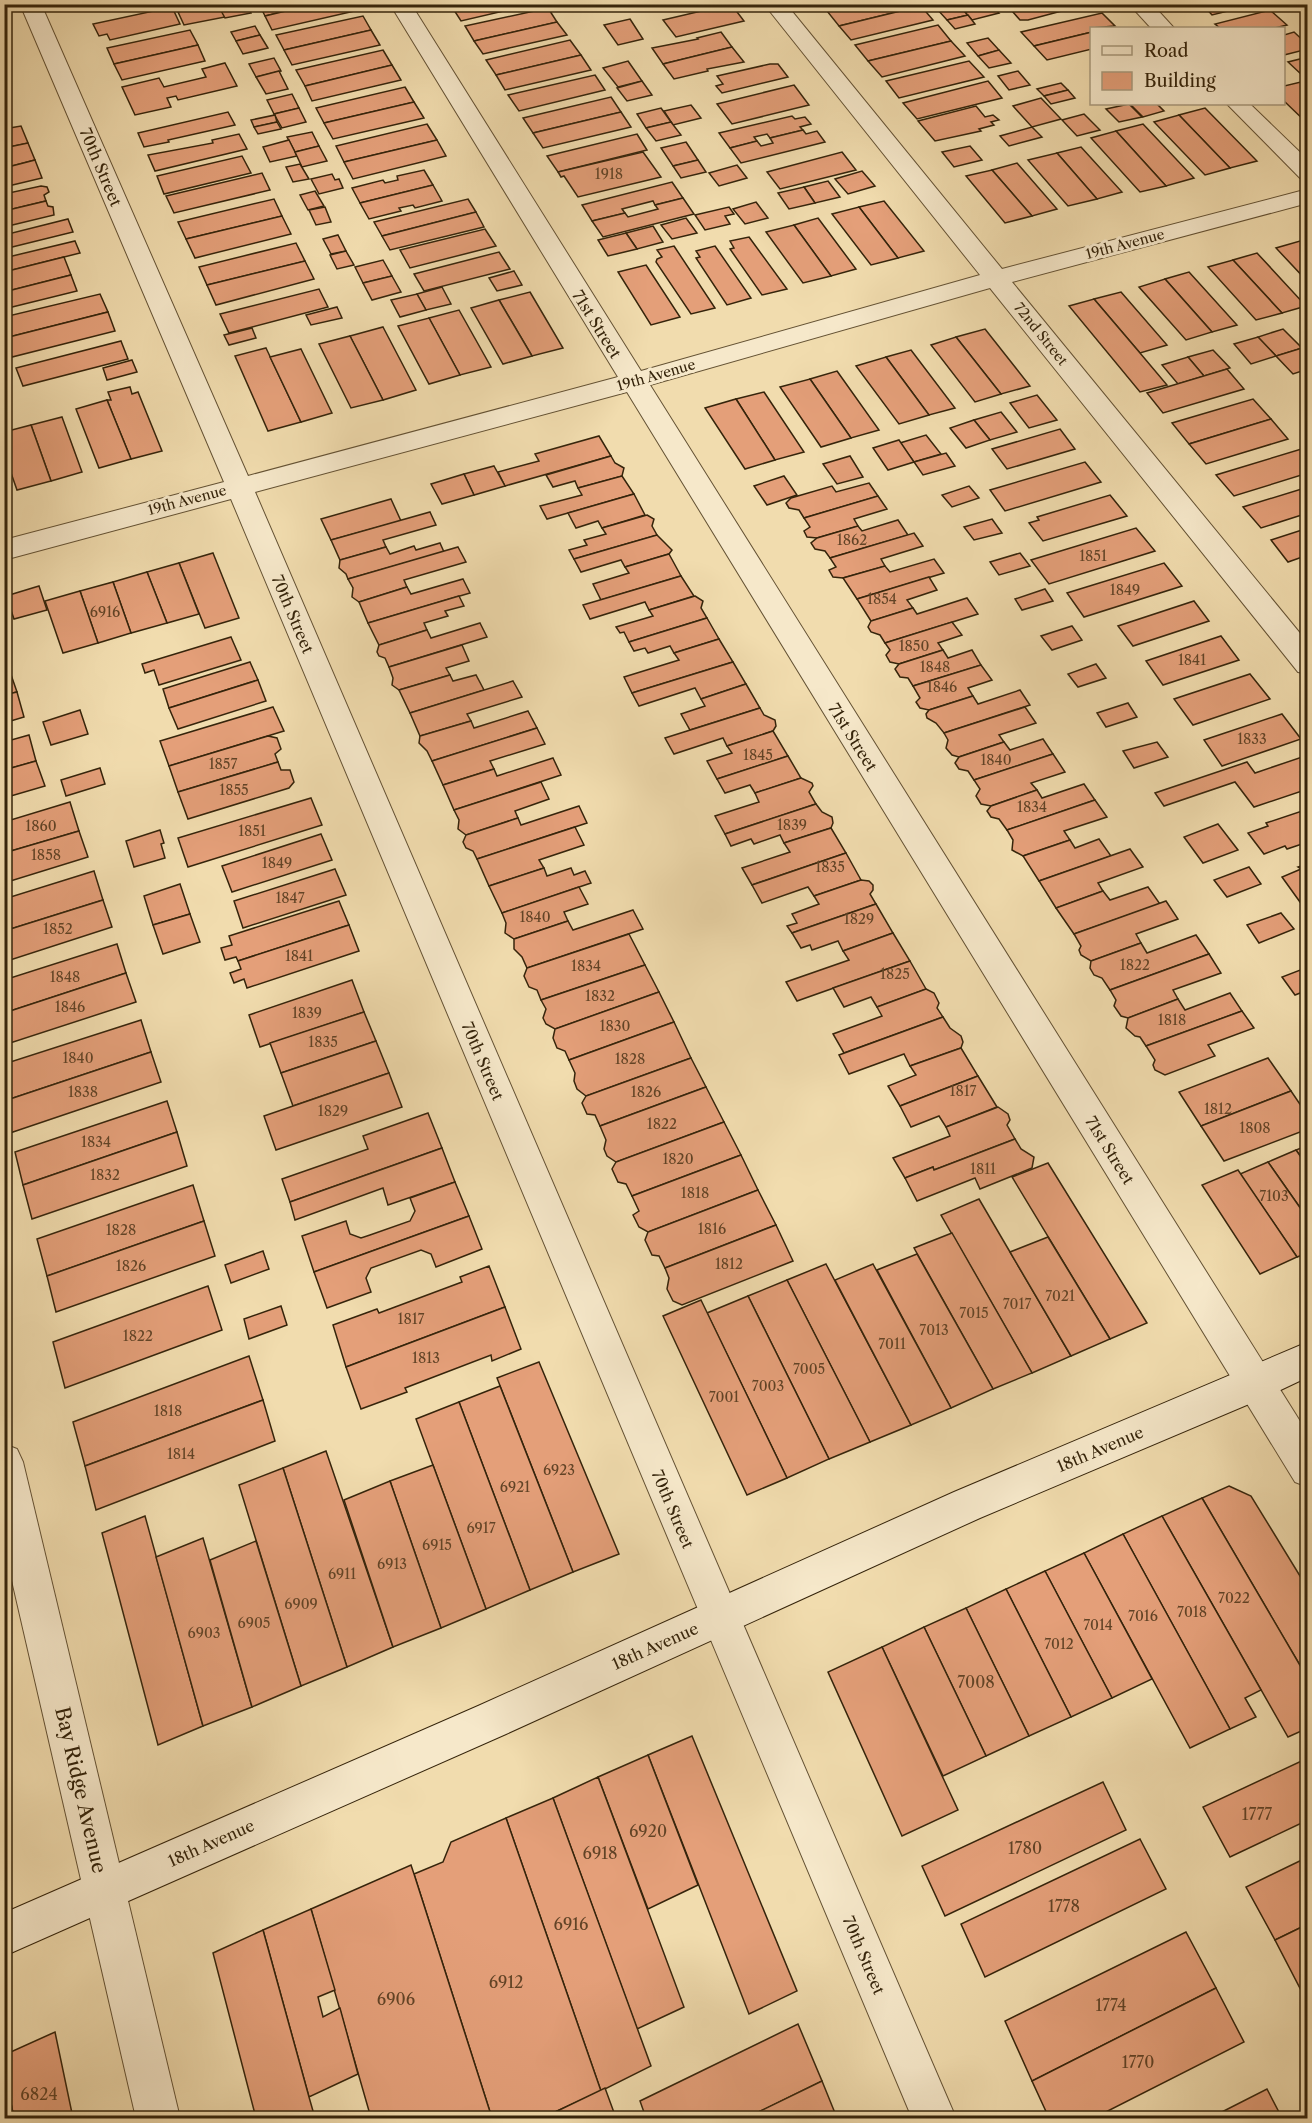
<svg xmlns="http://www.w3.org/2000/svg" width="1312" height="2123" font-family="'Libre Caslon Text',serif">
<style>
.building{fill:#e49f79;stroke:#35240b;stroke-width:1.5}
.lines{fill:none;stroke-linecap:round;stroke-linejoin:round}
.street-casing{stroke:#645234;stroke-width:2}
.secondary-casing{stroke:#35240b;stroke-width:2}
.street{fill:#f6e8ca;fill-rule:evenodd}
.secondary{fill:#f6e8ca;fill-rule:evenodd}
.labels{text-anchor:middle;dominant-baseline:central;stroke-width:6;stroke-linejoin:round;paint-order:stroke}
.number-label{font-size:14px;fill:#614326}
.far-street-label{font-size:14px;fill:#35240b;stroke:#f6e8ca}
.street-label{font-size:16px;fill:#35240b;stroke:#f6e8ca}
.near-number-label{font-size:16px;fill:#614326}
.near-street-label{font-size:20px;fill:#35240b;stroke:#f6e8ca}
</style>
<rect width="100%" height="100%" fill="#f1dcae"/>
<filter id="stains"><feTurbulence type="fractalNoise" baseFrequency=".00333" numOctaves="4"/><feColorMatrix values="0 0 0 0 .2 0 0 0 0 .09 0 0 0 0 .02 0 0 0 .5 -.17"/></filter>
<radialGradient id="worn" r=".72"><stop offset=".6" stop-color="#630" stop-opacity="0"/><stop offset="1" stop-color="#630" stop-opacity=".3"/></radialGradient>
<g class="building">
<path d="M 205,4 L 218,4 L 225,17 L 184,25 L 178,12 Z"/>
<path d="M 228,4 L 246,4 L 251,13 L 225,18 L 219,7 Z"/>
<path d="M 259,4 L 315,4 L 265,16 Z"/>
<path d="M 315,4 L 356,4 L 359,10 L 272,30 L 265,16 Z"/>
<path d="M 464,4 L 534,4 L 461,21 L 452,7 Z"/>
<path d="M 631,4 L 660,4 L 635,10 Z"/>
<path d="M 731,4 L 744,21 L 676,37 L 663,20 Z"/>
<path d="M 854,4 L 919,4 L 921,6 L 839,26 L 827,11 Z"/>
<path d="M 952,4 L 958,4 L 968,15 L 947,20 L 936,8 Z"/>
<path d="M 1202,4 L 1256,4 L 1212,15 Z"/>
<path d="M 1016,5 L 1019,4 L 1084,5 L 1028,20 L 1020,20 L 1012,11 L 1019,9 Z"/>
<path d="M 921,6 L 933,20 L 851,40 L 839,26 Z"/>
<path d="M 992,6 L 999,13 L 972,20 L 965,12 Z"/>
<path d="M 172,7 L 180,24 L 110,40 L 107,34 L 99,36 L 93,24 Z"/>
<path d="M 548,8 L 557,22 L 474,41 L 465,26 Z"/>
<path d="M 1270,10 L 1287,25 L 1275,28 L 1220,28 L 1215,24 Z"/>
<path d="M 1102,13 L 1115,26 L 1092,28 L 1092,32 L 1034,46 L 1021,32 Z"/>
<path d="M 968,15 L 975,24 L 955,29 L 947,20 Z"/>
<path d="M 363,16 L 371,30 L 284,50 L 276,35 Z"/>
<path d="M 630,19 L 643,39 L 618,45 L 604,25 Z"/>
<path d="M 557,22 L 567,35 L 483,54 L 474,41 Z"/>
<path d="M 938,25 L 951,41 L 868,61 L 855,45 Z"/>
<path d="M 255,26 L 260,35 L 236,41 L 231,32 Z"/>
<path d="M 190,30 L 198,45 L 114,64 L 107,48 Z"/>
<path d="M 371,30 L 380,45 L 292,65 L 284,50 Z"/>
<path d="M 721,32 L 732,47 L 663,64 L 652,48 L 698,39 L 697,38 Z"/>
<path d="M 1092,32 L 1092,49 L 1047,60 L 1034,46 Z"/>
<path d="M 1294,32 L 1308,45 L 1308,49 L 1284,55 L 1284,35 Z"/>
<path d="M 260,35 L 268,48 L 243,54 L 236,41 Z"/>
<path d="M 988,38 L 999,50 L 978,56 L 967,43 Z"/>
<path d="M 570,40 L 581,55 L 496,75 L 486,60 Z"/>
<path d="M 951,41 L 965,56 L 882,77 L 868,61 Z"/>
<path d="M 198,45 L 205,61 L 122,80 L 114,64 Z"/>
<path d="M 732,47 L 744,62 L 707,69 L 708,71 L 674,79 L 663,64 Z"/>
<path d="M 383,50 L 392,65 L 305,86 L 296,70 Z"/>
<path d="M 999,50 L 1011,63 L 989,68 L 978,56 Z"/>
<path d="M 581,55 L 591,70 L 505,90 L 496,75 Z"/>
<path d="M 1308,57 L 1308,74 L 1302,75 L 1288,62 Z"/>
<path d="M 274,58 L 281,71 L 256,77 L 249,64 Z"/>
<path d="M 628,61 L 642,81 L 618,87 L 603,68 Z"/>
<path d="M 969,61 L 984,77 L 899,98 L 886,81 Z"/>
<path d="M 225,63 L 237,86 L 178,100 L 176,96 L 167,98 L 171,107 L 135,115 L 122,87 L 159,78 L 164,87 L 206,77 L 202,69 Z"/>
<path d="M 770,64 L 778,64 L 788,77 L 722,93 L 716,86 L 723,84 L 717,76 Z"/>
<path d="M 392,65 L 401,80 L 312,101 L 305,86 Z"/>
<path d="M 279,71 L 288,89 L 266,94 L 256,77 Z"/>
<path d="M 1018,71 L 1030,85 L 1009,90 L 998,76 Z"/>
<path d="M 595,75 L 605,90 L 519,111 L 508,95 Z"/>
<path d="M 642,81 L 652,95 L 627,101 L 617,88 Z"/>
<path d="M 988,81 L 1002,98 L 917,119 L 903,103 Z"/>
<path d="M 1305,81 L 1308,83 L 1308,124 L 1284,101 L 1284,86 Z"/>
<path d="M 1061,83 L 1068,90 L 1044,96 L 1037,89 Z"/>
<path d="M 794,85 L 809,105 L 732,124 L 717,104 Z"/>
<path d="M 405,87 L 414,102 L 324,123 L 316,108 Z"/>
<path d="M 1068,90 L 1075,98 L 1051,104 L 1044,96 Z"/>
<path d="M 292,94 L 299,108 L 274,114 L 267,100 Z"/>
<path d="M 611,97 L 621,112 L 533,133 L 523,118 Z"/>
<path d="M 1041,98 L 1061,119 L 1032,127 L 1013,106 Z"/>
<path d="M 414,102 L 424,118 L 333,139 L 324,123 Z"/>
<path d="M 1129,104 L 1142,117 L 1119,122 L 1106,109 Z"/>
<path d="M 1130,104 L 1157,104 L 1164,111 L 1143,117 Z"/>
<path d="M 691,105 L 701,118 L 673,125 L 664,111 Z"/>
<path d="M 976,106 L 985,117 L 993,115 L 999,120 L 991,122 L 994,125 L 979,129 L 981,131 L 935,141 L 918,121 Z"/>
<path d="M 299,108 L 306,122 L 282,128 L 274,114 Z"/>
<path d="M 661,108 L 671,122 L 646,128 L 637,114 Z"/>
<path d="M 1205,108 L 1257,161 L 1230,168 L 1179,115 Z"/>
<path d="M 228,112 L 235,125 L 168,140 L 169,142 L 144,147 L 138,133 Z"/>
<path d="M 621,112 L 631,127 L 543,148 L 533,133 Z"/>
<path d="M 1084,114 L 1100,130 L 1077,136 L 1062,120 Z"/>
<path d="M 275,115 L 277,122 L 254,127 L 251,120 Z"/>
<path d="M 1179,115 L 1230,168 L 1205,175 L 1154,122 Z"/>
<path d="M 792,116 L 795,119 L 805,117 L 811,124 L 800,127 L 803,130 L 770,138 L 767,134 L 754,137 L 757,141 L 730,148 L 719,133 Z"/>
<path d="M 277,122 L 281,129 L 258,134 L 254,127 Z"/>
<path d="M 671,122 L 681,135 L 656,141 L 646,128 Z"/>
<path d="M 427,124 L 437,140 L 344,162 L 336,146 Z"/>
<path d="M 1143,124 L 1194,178 L 1166,186 L 1116,131 Z"/>
<path d="M 21,126 L 28,143 L 4,148 L 4,129 Z"/>
<path d="M 1032,127 L 1042,137 L 1009,146 L 1000,136 Z"/>
<path d="M 803,130 L 806,134 L 817,131 L 825,142 L 741,163 L 730,148 L 757,141 L 761,146 L 773,143 L 770,138 Z"/>
<path d="M 1116,131 L 1166,186 L 1140,192 L 1091,138 Z"/>
<path d="M 312,132 L 319,146 L 295,152 L 287,137 Z"/>
<path d="M 239,134 L 247,149 L 155,171 L 148,155 L 213,143 L 212,140 Z"/>
<path d="M 637,134 L 647,150 L 558,172 L 547,156 Z"/>
<path d="M 289,140 L 297,156 L 270,162 L 263,147 Z"/>
<path d="M 437,140 L 446,156 L 353,179 L 344,162 Z"/>
<path d="M 686,142 L 698,160 L 673,166 L 661,148 Z"/>
<path d="M 28,143 L 35,160 L 4,168 L 4,148 Z"/>
<path d="M 319,146 L 327,161 L 302,167 L 295,152 Z"/>
<path d="M 970,146 L 982,160 L 954,167 L 942,152 Z"/>
<path d="M 1081,147 L 1122,192 L 1097,199 L 1057,153 Z"/>
<path d="M 643,152 L 661,177 L 578,197 L 564,176 L 561,177 L 558,172 Z"/>
<path d="M 842,152 L 856,170 L 780,189 L 767,172 Z"/>
<path d="M 1057,153 L 1097,199 L 1068,206 L 1028,160 Z"/>
<path d="M 242,156 L 251,173 L 164,194 L 157,176 Z"/>
<path d="M 35,160 L 42,178 L 4,187 L 4,168 Z"/>
<path d="M 698,160 L 706,172 L 681,178 L 673,166 Z"/>
<path d="M 1017,163 L 1057,209 L 1032,216 L 992,170 Z"/>
<path d="M 300,164 L 309,179 L 293,182 L 286,167 Z"/>
<path d="M 737,165 L 747,178 L 719,186 L 709,173 Z"/>
<path d="M 424,170 L 433,185 L 360,203 L 352,188 L 383,180 L 385,183 L 398,180 L 397,176 Z"/>
<path d="M 992,170 L 1032,216 L 1005,223 L 966,176 Z"/>
<path d="M 862,171 L 875,186 L 848,194 L 835,179 Z"/>
<path d="M 262,173 L 270,190 L 174,213 L 166,196 Z"/>
<path d="M 332,174 L 335,180 L 339,179 L 343,188 L 319,194 L 311,179 Z"/>
<path d="M 828,181 L 840,197 L 815,203 L 804,187 Z"/>
<path d="M 672,182 L 683,198 L 655,205 L 653,201 L 622,209 L 625,213 L 592,221 L 582,205 Z"/>
<path d="M 433,185 L 442,201 L 415,208 L 413,205 L 399,208 L 401,211 L 369,219 L 360,203 Z"/>
<path d="M 41,186 L 47,187 L 49,192 L 44,195 L 46,201 L 4,211 L 4,194 Z"/>
<path d="M 804,187 L 815,203 L 789,209 L 778,193 Z"/>
<path d="M 315,191 L 324,206 L 308,210 L 300,195 Z"/>
<path d="M 683,198 L 694,214 L 603,237 L 592,221 L 625,213 L 628,217 L 658,209 L 655,205 Z"/>
<path d="M 274,199 L 282,216 L 186,239 L 178,222 Z"/>
<path d="M 468,199 L 476,212 L 382,236 L 374,222 Z"/>
<path d="M 46,201 L 48,206 L 53,207 L 54,215 L 4,227 L 4,211 Z"/>
<path d="M 884,201 L 924,251 L 898,258 L 859,207 Z"/>
<path d="M 756,202 L 768,218 L 745,224 L 733,209 Z"/>
<path d="M 325,207 L 331,222 L 316,225 L 309,210 Z"/>
<path d="M 729,207 L 734,214 L 725,216 L 730,224 L 705,230 L 695,215 Z"/>
<path d="M 859,207 L 898,258 L 871,265 L 832,214 Z"/>
<path d="M 476,212 L 484,227 L 390,250 L 382,236 Z"/>
<path d="M 282,216 L 291,234 L 195,258 L 186,239 Z"/>
<path d="M 686,218 L 697,233 L 672,239 L 661,225 Z"/>
<path d="M 818,218 L 856,269 L 831,276 L 794,225 Z"/>
<path d="M 68,219 L 73,232 L 4,249 L 4,235 Z"/>
<path d="M 794,225 L 831,276 L 803,283 L 766,232 Z"/>
<path d="M 653,226 L 663,242 L 637,249 L 626,233 Z"/>
<path d="M 485,229 L 496,246 L 410,268 L 400,250 Z"/>
<path d="M 626,233 L 637,249 L 608,256 L 598,240 Z"/>
<path d="M 338,235 L 346,251 L 331,254 L 323,239 Z"/>
<path d="M 749,237 L 787,289 L 762,295 L 730,249 L 734,248 L 730,241 Z"/>
<path d="M 75,241 L 80,253 L 4,272 L 4,258 Z"/>
<path d="M 1300,241 L 1308,249 L 1308,282 L 1276,248 Z"/>
<path d="M 296,243 L 305,261 L 207,285 L 199,267 Z"/>
<path d="M 674,246 L 715,308 L 691,314 L 656,262 L 657,259 L 662,257 L 657,250 Z"/>
<path d="M 715,246 L 751,298 L 727,305 L 696,258 L 700,257 L 696,251 Z"/>
<path d="M 346,251 L 354,265 L 337,269 L 330,255 Z"/>
<path d="M 499,252 L 510,269 L 424,291 L 414,274 Z"/>
<path d="M 1257,253 L 1306,306 L 1282,313 L 1233,260 Z"/>
<path d="M 64,257 L 71,275 L 4,292 L 4,272 Z"/>
<path d="M 383,260 L 392,276 L 363,283 L 355,267 Z"/>
<path d="M 1233,260 L 1282,313 L 1256,320 L 1208,267 Z"/>
<path d="M 305,261 L 314,279 L 216,305 L 207,285 Z"/>
<path d="M 646,265 L 680,317 L 651,325 L 618,272 Z"/>
<path d="M 514,271 L 522,285 L 497,291 L 489,278 Z"/>
<path d="M 1189,272 L 1237,325 L 1212,332 L 1165,279 Z"/>
<path d="M 71,275 L 77,291 L 4,309 L 4,292 Z"/>
<path d="M 392,276 L 401,292 L 372,300 L 363,283 Z"/>
<path d="M 1165,279 L 1212,332 L 1186,340 L 1139,287 Z"/>
<path d="M 442,287 L 451,304 L 426,310 L 417,294 Z"/>
<path d="M 319,289 L 328,307 L 229,333 L 220,314 Z"/>
<path d="M 530,292 L 563,348 L 532,356 L 499,300 Z"/>
<path d="M 1121,292 L 1167,345 L 1140,353 L 1094,299 Z"/>
<path d="M 100,294 L 108,312 L 5,338 L 4,317 Z"/>
<path d="M 417,294 L 426,310 L 400,317 L 391,300 Z"/>
<path d="M 1094,299 L 1140,353 L 1167,385 L 1140,392 L 1069,306 Z"/>
<path d="M 499,300 L 532,356 L 503,364 L 471,308 Z"/>
<path d="M 337,307 L 342,318 L 311,325 L 306,315 Z"/>
<path d="M 459,310 L 491,367 L 460,375 L 429,318 Z"/>
<path d="M 108,312 L 115,331 L 12,357 L 5,338 Z"/>
<path d="M 429,318 L 460,375 L 429,384 L 398,326 Z"/>
<path d="M 383,327 L 416,390 L 383,400 L 350,336 Z"/>
<path d="M 252,328 L 256,338 L 229,345 L 224,335 Z"/>
<path d="M 985,329 L 1030,386 L 1001,394 L 956,337 Z"/>
<path d="M 1283,329 L 1302,348 L 1276,356 L 1258,337 Z"/>
<path d="M 350,336 L 383,400 L 351,408 L 319,344 Z"/>
<path d="M 956,337 L 1001,394 L 975,402 L 931,345 Z"/>
<path d="M 1258,337 L 1276,356 L 1251,364 L 1234,344 Z"/>
<path d="M 121,341 L 128,359 L 23,386 L 16,368 Z"/>
<path d="M 266,348 L 301,422 L 268,431 L 235,356 Z"/>
<path d="M 1302,348 L 1308,354 L 1308,369 L 1293,374 L 1276,356 Z"/>
<path d="M 301,349 L 332,413 L 301,422 L 270,357 Z"/>
<path d="M 911,350 L 955,408 L 929,415 L 886,357 Z"/>
<path d="M 1213,350 L 1230,368 L 1204,376 L 1188,357 Z"/>
<path d="M 886,357 L 929,415 L 899,424 L 856,366 Z"/>
<path d="M 1188,357 L 1204,376 L 1178,384 L 1162,365 Z"/>
<path d="M 132,360 L 137,372 L 107,380 L 103,368 Z"/>
<path d="M 1227,369 L 1244,389 L 1163,413 L 1147,393 Z"/>
<path d="M 837,371 L 879,430 L 851,438 L 810,379 Z"/>
<path d="M 810,379 L 851,438 L 821,447 L 780,387 Z"/>
<path d="M 130,387 L 132,394 L 138,392 L 162,451 L 131,459 L 107,400 L 111,400 L 108,392 Z"/>
<path d="M 764,392 L 804,452 L 775,460 L 736,399 Z"/>
<path d="M 1037,395 L 1057,420 L 1029,428 L 1010,403 Z"/>
<path d="M 736,399 L 775,460 L 745,469 L 705,408 Z"/>
<path d="M 1253,399 L 1271,419 L 1189,444 L 1172,423 Z"/>
<path d="M 107,400 L 131,459 L 99,468 L 76,409 Z"/>
<path d="M 1001,412 L 1017,432 L 990,440 L 974,420 Z"/>
<path d="M 62,417 L 82,472 L 51,481 L 31,425 Z"/>
<path d="M 1271,419 L 1288,439 L 1206,464 L 1189,444 Z"/>
<path d="M 974,420 L 990,440 L 966,448 L 950,428 Z"/>
<path d="M 31,425 L 51,481 L 17,490 L 4,453 L 4,432 Z"/>
<path d="M 1060,429 L 1075,449 L 1007,469 L 992,449 Z"/>
<path d="M 926,435 L 941,454 L 914,462 L 900,443 Z"/>
<path d="M 599,436 L 611,456 L 505,486 L 498,472 L 539,461 L 535,454 Z"/>
<path d="M 899,440 L 914,462 L 888,470 L 873,448 Z"/>
<path d="M 1308,447 L 1308,473 L 1234,496 L 1216,475 Z"/>
<path d="M 946,453 L 955,466 L 923,475 L 914,462 Z"/>
<path d="M 611,456 L 615,463 L 624,468 L 622,476 L 578,488 L 575,481 L 553,487 L 546,475 Z"/>
<path d="M 850,456 L 863,477 L 837,484 L 823,464 Z"/>
<path d="M 1085,462 L 1101,482 L 1005,511 L 990,490 Z"/>
<path d="M 494,466 L 505,486 L 474,495 L 464,474 Z"/>
<path d="M 464,474 L 474,495 L 442,504 L 431,484 Z"/>
<path d="M 622,476 L 634,494 L 547,519 L 540,506 L 582,495 L 578,488 Z"/>
<path d="M 784,476 L 797,495 L 767,505 L 754,486 Z"/>
<path d="M 869,483 L 878,496 L 804,518 L 799,510 L 789,508 L 786,503 L 791,498 L 832,486 L 836,492 Z"/>
<path d="M 969,486 L 979,498 L 952,507 L 942,495 Z"/>
<path d="M 1308,487 L 1308,513 L 1261,528 L 1243,507 Z"/>
<path d="M 634,494 L 645,515 L 602,528 L 598,521 L 576,528 L 568,513 Z"/>
<path d="M 1110,495 L 1127,516 L 1043,541 L 1029,523 L 1039,520 L 1037,517 Z"/>
<path d="M 878,496 L 887,509 L 854,519 L 858,526 L 817,538 L 807,537 L 804,531 L 810,527 L 804,518 Z"/>
<path d="M 391,499 L 401,521 L 331,540 L 321,519 Z"/>
<path d="M 430,512 L 436,525 L 383,540 L 386,547 L 340,560 L 331,540 Z"/>
<path d="M 647,515 L 654,519 L 652,526 L 657,535 L 574,559 L 569,550 L 587,545 L 584,540 L 606,534 L 602,528 Z"/>
<path d="M 992,519 L 1002,533 L 974,540 L 964,527 Z"/>
<path d="M 898,520 L 908,535 L 830,558 L 825,551 L 815,549 L 811,543 L 817,538 L 858,526 L 862,531 Z"/>
<path d="M 1136,528 L 1155,551 L 1049,584 L 1031,560 Z"/>
<path d="M 1308,528 L 1308,555 L 1288,562 L 1271,540 Z"/>
<path d="M 914,533 L 923,546 L 881,559 L 885,566 L 843,578 L 833,577 L 829,570 L 836,567 L 830,558 Z"/>
<path d="M 657,535 L 672,550 L 669,554 L 625,567 L 621,560 L 581,572 L 574,559 Z"/>
<path d="M 440,543 L 444,552 L 348,579 L 346,574 L 339,568 L 340,560 L 386,547 L 390,554 L 414,546 L 416,550 Z"/>
<path d="M 458,547 L 466,562 L 404,580 L 407,587 L 359,602 L 352,597 L 353,588 L 348,579 Z"/>
<path d="M 213,553 L 239,618 L 205,628 L 179,563 Z"/>
<path d="M 1020,553 L 1030,566 L 999,575 L 990,562 Z"/>
<path d="M 669,554 L 681,576 L 601,600 L 593,584 L 629,573 L 625,567 Z"/>
<path d="M 934,559 L 944,573 L 857,599 L 843,578 L 885,566 L 890,572 Z"/>
<path d="M 179,563 L 199,614 L 167,623 L 147,572 Z"/>
<path d="M 1164,563 L 1182,586 L 1084,617 L 1067,593 Z"/>
<path d="M 147,572 L 167,623 L 131,633 L 113,582 Z"/>
<path d="M 681,576 L 694,596 L 649,610 L 645,602 L 590,619 L 583,605 Z"/>
<path d="M 929,577 L 937,590 L 907,600 L 913,608 L 871,621 L 857,599 Z"/>
<path d="M 463,579 L 470,593 L 368,623 L 359,602 L 407,587 L 411,594 Z"/>
<path d="M 113,582 L 131,633 L 98,643 L 80,591 Z"/>
<path d="M 39,586 L 47,610 L 14,619 L 6,596 Z"/>
<path d="M 1045,589 L 1053,601 L 1022,610 L 1015,599 Z"/>
<path d="M 80,591 L 98,643 L 63,653 L 45,601 Z"/>
<path d="M 459,596 L 464,606 L 445,611 L 448,616 L 424,623 L 427,630 L 379,645 L 368,623 Z"/>
<path d="M 695,596 L 703,601 L 701,608 L 707,618 L 629,642 L 624,632 L 620,633 L 616,627 L 653,616 L 649,610 Z"/>
<path d="M 967,598 L 978,614 L 885,643 L 880,635 L 871,632 L 868,627 L 871,621 L 913,608 L 917,614 Z"/>
<path d="M 1194,601 L 1209,621 L 1133,646 L 1118,626 Z"/>
<path d="M 707,618 L 719,639 L 674,653 L 670,646 L 648,653 L 645,648 L 634,651 L 629,642 Z"/>
<path d="M 952,622 L 962,635 L 938,643 L 943,650 L 899,664 L 890,662 L 886,655 L 890,650 L 885,643 Z"/>
<path d="M 480,623 L 487,637 L 389,667 L 385,658 L 379,656 L 377,652 L 379,645 L 427,630 L 431,638 Z"/>
<path d="M 1072,626 L 1082,640 L 1052,650 L 1041,636 Z"/>
<path d="M 1221,636 L 1239,660 L 1163,685 L 1146,661 Z"/>
<path d="M 231,637 L 241,660 L 159,685 L 154,670 L 145,673 L 142,664 Z"/>
<path d="M 719,639 L 733,662 L 632,693 L 624,677 L 679,660 L 674,653 Z"/>
<path d="M 462,645 L 469,661 L 446,668 L 450,675 L 399,690 L 392,685 L 393,678 L 389,667 Z"/>
<path d="M 943,650 L 948,658 L 972,650 L 981,665 L 913,686 L 908,678 L 900,677 L 895,669 L 899,664 Z"/>
<path d="M 250,662 L 258,680 L 169,708 L 163,689 Z"/>
<path d="M 733,662 L 746,684 L 701,699 L 695,688 L 639,706 L 632,693 Z"/>
<path d="M 1096,664 L 1106,678 L 1078,687 L 1068,674 Z"/>
<path d="M 981,665 L 992,680 L 968,688 L 973,696 L 929,710 L 920,708 L 916,702 L 920,698 L 913,686 Z"/>
<path d="M 8,666 L 17,692 L 4,695 L 4,668 Z"/>
<path d="M 1250,674 L 1270,699 L 1193,725 L 1174,699 Z"/>
<path d="M 450,675 L 453,681 L 476,675 L 484,690 L 410,713 L 399,690 Z"/>
<path d="M 258,680 L 266,701 L 178,729 L 169,708 Z"/>
<path d="M 513,681 L 522,697 L 467,714 L 471,721 L 420,736 L 410,713 Z"/>
<path d="M 746,684 L 760,708 L 690,730 L 681,714 L 705,706 L 701,699 Z"/>
<path d="M 1020,690 L 1030,705 L 944,733 L 936,723 L 927,718 L 926,714 L 929,710 L 973,696 L 978,704 Z"/>
<path d="M 17,692 L 24,717 L 4,723 L 4,695 Z"/>
<path d="M 1128,703 L 1137,717 L 1106,727 L 1097,713 Z"/>
<path d="M 273,707 L 284,731 L 169,766 L 160,741 Z"/>
<path d="M 1025,707 L 1036,723 L 999,735 L 1004,742 L 959,757 L 952,755 L 946,748 L 948,740 L 944,733 Z"/>
<path d="M 760,708 L 764,715 L 775,720 L 776,726 L 773,731 L 727,746 L 723,738 L 674,754 L 665,738 Z"/>
<path d="M 80,710 L 88,734 L 51,745 L 43,722 Z"/>
<path d="M 528,711 L 537,728 L 432,761 L 427,751 L 419,743 L 420,736 L 471,721 L 474,728 Z"/>
<path d="M 1282,714 L 1301,739 L 1222,766 L 1204,740 Z"/>
<path d="M 537,728 L 545,744 L 490,761 L 494,769 L 443,785 L 432,761 Z"/>
<path d="M 773,731 L 788,756 L 717,779 L 707,761 L 732,753 L 727,746 Z"/>
<path d="M 29,735 L 36,761 L 4,770 L 4,742 Z"/>
<path d="M 268,736 L 277,738 L 281,749 L 275,754 L 278,762 L 178,792 L 169,766 Z"/>
<path d="M 1043,739 L 1053,754 L 974,780 L 968,771 L 959,769 L 955,763 L 959,757 L 1004,742 L 1010,750 Z"/>
<path d="M 1157,742 L 1168,757 L 1134,768 L 1123,751 Z"/>
<path d="M 1053,754 L 1065,772 L 1031,783 L 1037,790 L 991,806 L 981,804 L 976,796 L 980,789 L 974,780 Z"/>
<path d="M 1308,755 L 1308,789 L 1254,807 L 1235,782 L 1164,806 L 1155,793 L 1247,762 L 1255,773 Z"/>
<path d="M 788,756 L 801,778 L 755,793 L 750,785 L 725,793 L 717,779 Z"/>
<path d="M 553,758 L 561,775 L 454,810 L 443,785 L 494,769 L 497,776 Z"/>
<path d="M 36,761 L 45,786 L 4,798 L 4,770 Z"/>
<path d="M 278,762 L 281,770 L 290,770 L 294,782 L 289,788 L 188,819 L 178,792 Z"/>
<path d="M 100,768 L 105,784 L 66,796 L 61,780 Z"/>
<path d="M 801,778 L 812,783 L 813,786 L 809,792 L 816,804 L 725,834 L 715,816 L 759,802 L 755,793 Z"/>
<path d="M 541,782 L 549,799 L 515,811 L 518,818 L 466,835 L 458,829 L 459,820 L 454,810 Z"/>
<path d="M 1084,784 L 1095,800 L 1007,830 L 999,819 L 991,817 L 987,811 L 991,806 L 1037,790 L 1042,798 Z"/>
<path d="M 311,798 L 322,825 L 188,867 L 178,838 Z"/>
<path d="M 1095,800 L 1107,817 L 1064,831 L 1070,840 L 1023,856 L 1012,850 L 1013,840 L 1007,830 Z"/>
<path d="M 70,802 L 79,831 L 4,853 L 4,822 Z"/>
<path d="M 816,804 L 822,812 L 832,817 L 833,823 L 831,828 L 784,843 L 780,835 L 754,844 L 751,839 L 731,846 L 725,834 Z"/>
<path d="M 579,806 L 587,823 L 477,859 L 473,851 L 466,848 L 463,842 L 466,835 L 518,818 L 521,825 Z"/>
<path d="M 1308,809 L 1308,842 L 1287,849 L 1285,846 L 1264,854 L 1248,833 L 1268,826 L 1266,823 Z"/>
<path d="M 1218,824 L 1238,850 L 1203,863 L 1184,837 Z"/>
<path d="M 575,827 L 584,845 L 539,860 L 544,868 L 489,886 L 477,859 Z"/>
<path d="M 831,828 L 846,853 L 752,885 L 742,868 L 790,852 L 784,843 Z"/>
<path d="M 160,830 L 164,843 L 161,844 L 165,858 L 134,867 L 126,841 Z"/>
<path d="M 79,831 L 88,857 L 4,883 L 4,853 Z"/>
<path d="M 321,834 L 332,860 L 232,892 L 222,866 Z"/>
<path d="M 1099,839 L 1111,856 L 1039,881 L 1023,856 L 1070,840 L 1075,848 Z"/>
<path d="M 1130,849 L 1143,867 L 1098,883 L 1103,891 L 1056,908 L 1039,881 Z"/>
<path d="M 846,853 L 861,880 L 814,896 L 808,887 L 762,903 L 752,885 Z"/>
<path d="M 1308,864 L 1308,899 L 1300,902 L 1282,877 L 1301,869 L 1298,867 Z"/>
<path d="M 1249,867 L 1261,884 L 1227,897 L 1214,880 Z"/>
<path d="M 544,868 L 547,876 L 571,868 L 574,875 L 585,871 L 591,883 L 502,913 L 489,886 Z"/>
<path d="M 335,869 L 346,895 L 243,928 L 234,901 Z"/>
<path d="M 94,871 L 103,900 L 4,931 L 4,899 Z"/>
<path d="M 861,880 L 869,881 L 873,885 L 873,890 L 870,894 L 876,904 L 792,933 L 787,926 L 797,923 L 792,914 L 819,904 L 814,896 Z"/>
<path d="M 180,884 L 190,914 L 153,925 L 144,896 Z"/>
<path d="M 579,887 L 588,904 L 564,912 L 568,921 L 514,939 L 505,933 L 506,923 L 502,913 Z"/>
<path d="M 1148,887 L 1160,904 L 1074,934 L 1056,908 L 1103,891 L 1110,900 Z"/>
<path d="M 103,900 L 112,927 L 4,962 L 4,931 Z"/>
<path d="M 339,901 L 349,925 L 238,961 L 236,957 L 225,960 L 221,948 L 232,945 L 229,936 Z"/>
<path d="M 1166,901 L 1178,919 L 1136,934 L 1141,943 L 1091,961 L 1081,955 L 1079,950 L 1081,946 L 1074,934 Z"/>
<path d="M 876,904 L 893,933 L 843,951 L 838,941 L 812,950 L 810,945 L 801,948 L 792,933 Z"/>
<path d="M 633,910 L 643,929 L 527,968 L 522,957 L 514,949 L 514,939 L 568,921 L 573,930 Z"/>
<path d="M 1281,913 L 1294,929 L 1259,943 L 1247,925 Z"/>
<path d="M 190,914 L 200,942 L 163,954 L 153,925 Z"/>
<path d="M 349,925 L 359,951 L 247,988 L 244,979 L 234,983 L 230,973 L 241,969 L 238,961 Z"/>
<path d="M 893,933 L 910,961 L 797,1001 L 786,982 L 849,960 L 843,951 Z"/>
<path d="M 629,934 L 645,965 L 541,1000 L 537,990 L 529,987 L 524,976 L 527,968 Z"/>
<path d="M 1196,935 L 1209,954 L 1110,990 L 1102,978 L 1094,975 L 1090,968 L 1091,961 L 1141,943 L 1147,953 Z"/>
<path d="M 117,944 L 126,973 L 4,1013 L 4,980 Z"/>
<path d="M 1209,954 L 1221,973 L 1173,990 L 1178,999 L 1128,1018 L 1121,1016 L 1114,1006 L 1116,1000 L 1110,990 Z"/>
<path d="M 910,961 L 926,989 L 877,1007 L 871,997 L 844,1007 L 833,988 Z"/>
<path d="M 645,965 L 659,992 L 555,1029 L 546,1024 L 543,1018 L 546,1009 L 541,1000 Z"/>
<path d="M 1308,967 L 1308,990 L 1295,995 L 1282,977 Z"/>
<path d="M 126,973 L 136,1002 L 4,1045 L 4,1013 Z"/>
<path d="M 352,980 L 364,1012 L 260,1047 L 249,1015 Z"/>
<path d="M 926,989 L 934,993 L 939,1003 L 937,1008 L 943,1017 L 844,1053 L 833,1034 L 882,1016 L 877,1007 Z"/>
<path d="M 659,992 L 674,1022 L 569,1060 L 565,1051 L 557,1048 L 553,1038 L 555,1029 Z"/>
<path d="M 1230,993 L 1242,1011 L 1146,1046 L 1140,1037 L 1135,1036 L 1126,1028 L 1128,1018 L 1178,999 L 1185,1010 Z"/>
<path d="M 1242,1011 L 1254,1028 L 1208,1045 L 1215,1056 L 1165,1075 L 1155,1070 L 1153,1065 L 1155,1060 L 1146,1046 Z"/>
<path d="M 364,1012 L 376,1041 L 281,1073 L 270,1043 Z"/>
<path d="M 943,1017 L 950,1028 L 961,1036 L 963,1042 L 961,1048 L 910,1066 L 904,1054 L 849,1074 L 839,1055 Z"/>
<path d="M 141,1020 L 151,1052 L 4,1101 L 4,1064 Z"/>
<path d="M 674,1022 L 691,1058 L 586,1096 L 577,1089 L 574,1081 L 575,1073 L 569,1060 Z"/>
<path d="M 376,1041 L 389,1073 L 293,1106 L 281,1073 Z"/>
<path d="M 961,1048 L 978,1076 L 900,1106 L 888,1086 L 916,1075 L 910,1066 Z"/>
<path d="M 151,1052 L 161,1082 L 10,1133 L 4,1112 L 4,1101 Z"/>
<path d="M 691,1058 L 706,1087 L 600,1126 L 595,1115 L 587,1114 L 582,1103 L 586,1096 Z"/>
<path d="M 1268,1058 L 1291,1091 L 1201,1126 L 1179,1092 Z"/>
<path d="M 389,1073 L 402,1107 L 276,1150 L 264,1116 Z"/>
<path d="M 978,1076 L 997,1107 L 946,1127 L 939,1116 L 911,1127 L 900,1106 Z"/>
<path d="M 706,1087 L 724,1122 L 616,1162 L 607,1156 L 604,1149 L 606,1140 L 600,1126 Z"/>
<path d="M 1291,1091 L 1308,1116 L 1308,1129 L 1224,1161 L 1201,1126 Z"/>
<path d="M 167,1101 L 177,1132 L 23,1185 L 15,1152 Z"/>
<path d="M 998,1107 L 1008,1114 L 1010,1120 L 1007,1125 L 1015,1139 L 934,1170 L 933,1167 L 905,1178 L 893,1158 L 950,1136 L 946,1127 Z"/>
<path d="M 428,1113 L 442,1148 L 290,1202 L 282,1179 L 368,1149 L 363,1136 Z"/>
<path d="M 724,1122 L 741,1155 L 632,1196 L 626,1184 L 618,1182 L 612,1169 L 616,1162 Z"/>
<path d="M 177,1132 L 187,1166 L 32,1219 L 23,1185 Z"/>
<path d="M 1015,1139 L 1021,1149 L 1034,1157 L 1032,1168 L 980,1189 L 975,1178 L 917,1201 L 905,1178 L 933,1167 L 934,1170 Z"/>
<path d="M 1308,1145 L 1308,1167 L 1296,1150 Z"/>
<path d="M 442,1148 L 455,1182 L 388,1205 L 383,1188 L 295,1220 L 290,1202 Z"/>
<path d="M 1296,1150 L 1308,1167 L 1308,1219 L 1268,1162 Z"/>
<path d="M 741,1155 L 758,1190 L 648,1232 L 639,1227 L 633,1215 L 639,1211 L 632,1196 Z"/>
<path d="M 1268,1162 L 1308,1219 L 1308,1253 L 1297,1257 L 1240,1174 Z"/>
<path d="M 1048,1163 L 1147,1323 L 1110,1339 L 1012,1177 Z"/>
<path d="M 1238,1170 L 1297,1257 L 1260,1274 L 1202,1185 Z"/>
<path d="M 455,1182 L 469,1216 L 314,1272 L 302,1236 L 346,1221 L 350,1234 L 361,1238 L 370,1235 L 410,1221 L 415,1211 L 410,1198 Z"/>
<path d="M 193,1185 L 204,1221 L 47,1276 L 37,1239 Z"/>
<path d="M 758,1190 L 776,1225 L 665,1268 L 659,1256 L 652,1255 L 645,1240 L 648,1232 Z"/>
<path d="M 979,1199 L 1010,1252 L 1071,1356 L 1032,1373 L 941,1215 Z"/>
<path d="M 469,1216 L 482,1249 L 436,1267 L 431,1254 L 421,1250 L 371,1268 L 366,1278 L 371,1292 L 327,1308 L 314,1272 Z"/>
<path d="M 204,1221 L 215,1256 L 56,1312 L 47,1276 Z"/>
<path d="M 776,1225 L 793,1261 L 682,1305 L 673,1301 L 667,1289 L 669,1278 L 665,1268 Z"/>
<path d="M 952,1233 L 1032,1373 L 993,1389 L 914,1248 Z"/>
<path d="M 1048,1237 L 1110,1339 L 1071,1356 L 1010,1252 Z"/>
<path d="M 263,1251 L 269,1269 L 231,1283 L 225,1265 Z"/>
<path d="M 917,1254 L 993,1389 L 951,1408 L 877,1270 Z"/>
<path d="M 826,1264 L 911,1425 L 870,1442 L 787,1280 Z"/>
<path d="M 873,1264 L 951,1408 L 911,1425 L 835,1280 Z"/>
<path d="M 489,1266 L 505,1307 L 346,1367 L 333,1325 L 377,1309 L 379,1313 L 462,1282 L 460,1277 Z"/>
<path d="M 787,1280 L 870,1442 L 829,1459 L 748,1296 Z"/>
<path d="M 208,1286 L 222,1330 L 65,1388 L 53,1342 Z"/>
<path d="M 748,1296 L 829,1459 L 787,1478 L 707,1313 Z"/>
<path d="M 701,1300 L 787,1478 L 747,1495 L 663,1316 Z"/>
<path d="M 281,1306 L 287,1325 L 249,1339 L 244,1319 Z"/>
<path d="M 505,1307 L 521,1349 L 492,1361 L 491,1355 L 405,1388 L 407,1392 L 361,1409 L 346,1367 Z"/>
<path d="M 249,1356 L 263,1400 L 85,1466 L 73,1422 Z"/>
<path d="M 539,1362 L 619,1554 L 573,1572 L 497,1378 Z"/>
<path d="M 500,1386 L 573,1572 L 530,1590 L 459,1402 Z"/>
<path d="M 263,1400 L 275,1441 L 96,1510 L 85,1466 Z"/>
<path d="M 459,1402 L 530,1590 L 486,1609 L 416,1419 Z"/>
<path d="M 326,1451 L 393,1647 L 347,1667 L 283,1468 Z"/>
<path d="M 433,1465 L 486,1609 L 441,1628 L 390,1481 Z"/>
<path d="M 283,1468 L 347,1667 L 301,1686 L 239,1485 Z"/>
<path d="M 390,1481 L 441,1628 L 393,1647 L 344,1500 Z"/>
<path d="M 1229,1486 L 1251,1496 L 1308,1589 L 1308,1679 L 1202,1498 Z"/>
<path d="M 1202,1498 L 1308,1679 L 1308,1728 L 1288,1737 L 1162,1516 Z"/>
<path d="M 145,1516 L 203,1726 L 158,1745 L 102,1533 Z"/>
<path d="M 1162,1516 L 1261,1690 L 1245,1698 L 1256,1717 L 1230,1729 L 1123,1534 Z"/>
<path d="M 1123,1534 L 1230,1729 L 1190,1748 L 1084,1553 Z"/>
<path d="M 203,1538 L 252,1707 L 203,1726 L 156,1557 Z"/>
<path d="M 256,1541 L 301,1686 L 252,1707 L 210,1560 Z"/>
<path d="M 1084,1553 L 1152,1679 L 1112,1698 L 1045,1571 Z"/>
<path d="M 1045,1571 L 1112,1698 L 1071,1717 L 1006,1589 Z"/>
<path d="M 1006,1589 L 1071,1717 L 1029,1736 L 966,1608 Z"/>
<path d="M 966,1608 L 1029,1736 L 986,1756 L 924,1627 Z"/>
<path d="M 924,1627 L 986,1756 L 943,1776 L 882,1647 Z"/>
<path d="M 882,1647 L 958,1810 L 902,1836 L 828,1672 Z"/>
<path d="M 692,1736 L 797,1991 L 749,2014 L 648,1755 Z"/>
<path d="M 648,1755 L 698,1885 L 648,1909 L 598,1777 Z"/>
<path d="M 1308,1758 L 1308,1820 L 1230,1857 L 1203,1807 Z"/>
<path d="M 598,1777 L 684,2007 L 637,2029 L 553,1798 Z"/>
<path d="M 1103,1782 L 1126,1830 L 945,1916 L 922,1866 Z"/>
<path d="M 553,1798 L 651,2066 L 601,2091 L 506,1818 Z"/>
<path d="M 506,1818 L 601,2091 L 542,2118 L 492,2118 L 414,1874 L 443,1862 L 451,1842 Z"/>
<path d="M 1140,1839 L 1166,1889 L 985,1977 L 961,1924 Z"/>
<path d="M 1308,1857 L 1308,1924 L 1275,1940 L 1246,1887 Z"/>
<path d="M 411,1865 L 414,1874 L 492,2118 L 371,2118 L 311,1909 Z"/>
<path d="M 311,1909 L 335,1990 L 318,1997 L 323,2017 L 340,2008 L 358,2074 L 309,2097 L 263,1930 Z"/>
<path d="M 1308,1924 L 1308,1992 L 1303,1994 L 1275,1940 Z"/>
<path d="M 263,1930 L 309,2097 L 315,2118 L 256,2118 L 213,1953 Z"/>
<path d="M 1186,1932 L 1216,1988 L 1032,2081 L 1005,2021 Z"/>
<path d="M 1216,1988 L 1244,2042 L 1094,2118 L 1049,2118 L 1032,2081 Z"/>
<path d="M 798,2024 L 822,2081 L 746,2118 L 646,2118 L 640,2101 Z"/>
<path d="M 55,2032 L 73,2118 L 14,2118 L 4,2069 L 4,2055 Z"/>
<path d="M 4,2069 L 14,2118 L 4,2118 Z"/>
<path d="M 822,2081 L 837,2118 L 746,2118 Z"/>
<path d="M 605,2088 L 616,2118 L 552,2118 L 551,2114 Z"/>
<path d="M 1267,2089 L 1282,2118 L 1210,2118 Z"/>
</g>
<g class="lines">
<g class="street-casing">
<g id="street">
<path d="M 20,4 L 41,4 L 248,476 L 618,377 L 390,4 L 411,4 L 641,371 L 980,275 L 764,4 L 786,4 L 1002,269 L 1308,189 L 1308,203 L 1012,282 L 1308,643 L 1308,674 L 1298,672 L 990,288 L 650,385 L 1308,1434 L 1308,1487 L 1295,1482 L 627,392 L 255,492 L 956,2118 L 912,2118 L 231,499 L 4,560 L 4,540 L 224,482 Z"/>
<path d="M 1129,4 L 1152,4 L 1174,28 L 1151,28 Z"/>
<path d="M 1227,104 L 1250,104 L 1308,160 L 1308,180 L 1300,178 Z"/>
<path d="M 4,1444 L 17,1449 L 23,1462 L 180,2118 L 136,2118 L 4,1546 Z"/>
</g>
</g>
<g class="secondary-casing">
<path id="secondary" d="M 1308,1342 L 1308,1377 L 1268,1396 L 980,1518 L 506,1734 L 4,1956 L 4,1913 L 478,1706 L 954,1492 Z"/>
</g>
<use href="#street" class="street"/>
<use href="#secondary" class="secondary"/>
</g>
<g class="labels">
<g class="number-label">
<text x="609" y="174">1918</text>
<text x="852" y="540">1862</text>
<text x="1093" y="556">1851</text>
<text x="1125" y="590">1849</text>
<text x="882" y="599">1854</text>
<text x="105" y="612">6916</text>
<text x="914" y="646">1850</text>
<text x="1192" y="660">1841</text>
<text x="935" y="667">1848</text>
<text x="942" y="687">1846</text>
<text x="1252" y="739">1833</text>
<text x="758" y="755">1845</text>
<text x="996" y="760">1840</text>
<text x="223" y="764">1857</text>
<text x="234" y="790">1855</text>
<text x="1032" y="807">1834</text>
<text x="792" y="825">1839</text>
<text x="41" y="826">1860</text>
<text x="252" y="831">1851</text>
<text x="46" y="855">1858</text>
<text x="277" y="863">1849</text>
<text x="830" y="867">1835</text>
<text x="290" y="898">1847</text>
<text x="535" y="917">1840</text>
<text x="859" y="919">1829</text>
<text x="58" y="929">1852</text>
<text x="299" y="956">1841</text>
<text x="1135" y="965">1822</text>
<text x="586" y="966">1834</text>
<text x="895" y="974">1825</text>
<text x="65" y="977">1848</text>
<text x="600" y="996">1832</text>
<text x="70" y="1007">1846</text>
<text x="307" y="1013">1839</text>
<text x="1172" y="1020">1818</text>
<text x="615" y="1026">1830</text>
<text x="323" y="1042">1835</text>
<text x="78" y="1058">1840</text>
<text x="630" y="1059">1828</text>
<text x="963" y="1091">1817</text>
<text x="83" y="1092">1838</text>
<text x="646" y="1092">1826</text>
<text x="1218" y="1109">1812</text>
<text x="333" y="1111">1829</text>
<text x="662" y="1124">1822</text>
<text x="1255" y="1128">1808</text>
<text x="96" y="1142">1834</text>
<text x="678" y="1159">1820</text>
<text x="983" y="1169">1811</text>
<text x="105" y="1175">1832</text>
<text x="695" y="1193">1818</text>
<text x="1274" y="1196">7103</text>
<text x="712" y="1229">1816</text>
<text x="121" y="1230">1828</text>
<text x="729" y="1264">1812</text>
<text x="131" y="1266">1826</text>
<text x="1060" y="1296">7021</text>
<text x="1017" y="1304">7017</text>
<text x="974" y="1313">7015</text>
<text x="411" y="1319">1817</text>
<text x="934" y="1330">7013</text>
<text x="138" y="1336">1822</text>
<text x="892" y="1344">7011</text>
<text x="426" y="1358">1813</text>
<text x="809" y="1369">7005</text>
<text x="768" y="1386">7003</text>
<text x="724" y="1397">7001</text>
<text x="168" y="1411">1818</text>
<text x="181" y="1454">1814</text>
<text x="559" y="1470">6923</text>
<text x="515" y="1487">6921</text>
<text x="481" y="1528">6917</text>
<text x="437" y="1545">6915</text>
<text x="392" y="1564">6913</text>
<text x="342" y="1574">6911</text>
<text x="1234" y="1598">7022</text>
<text x="301" y="1604">6909</text>
<text x="1192" y="1612">7018</text>
<text x="1143" y="1616">7016</text>
<text x="254" y="1623">6905</text>
<text x="1098" y="1625">7014</text>
<text x="204" y="1633">6903</text>
<text x="1059" y="1644">7012</text>
</g>
<g class="far-street-label">
<text transform="translate(1125 244) rotate(-15)">19th Avenue</text>
<text transform="translate(1041 334) rotate(51)">72nd Street</text>
<text transform="translate(656 375) rotate(-16)">19th Avenue</text>
<text transform="translate(187 500) rotate(-15)">19th Avenue</text>
</g>
<g class="street-label">
<text transform="translate(101 167) rotate(67)">70th Street</text>
<text transform="translate(597 324) rotate(58)">71st Street</text>
<text transform="translate(293 614) rotate(67)">70th Street</text>
<text transform="translate(853 737) rotate(58)">71st Street</text>
<text transform="translate(483 1061) rotate(67)">70th Street</text>
<text transform="translate(1110 1150) rotate(58)">71st Street</text>
<text transform="translate(1100 1449) rotate(-23)">18th Avenue</text>
<text transform="translate(673 1509) rotate(67)">70th Street</text>
<text transform="translate(655 1646) rotate(-24)">18th Avenue</text>
<text transform="translate(211 1843) rotate(-24)">18th Avenue</text>
<text transform="translate(864 1955) rotate(67)">70th Street</text>
</g>
<g class="near-number-label">
<text x="976" y="1682">7008</text>
<text x="1257" y="1814">1777</text>
<text x="648" y="1831">6920</text>
<text x="1025" y="1848">1780</text>
<text x="600" y="1853">6918</text>
<text x="1064" y="1906">1778</text>
<text x="571" y="1924">6916</text>
<text x="506" y="1982">6912</text>
<text x="396" y="1999">6906</text>
<text x="1111" y="2005">1774</text>
<text x="1138" y="2062">1770</text>
<text x="39" y="2094">6824</text>
</g>
<g class="near-street-label">
<text transform="translate(81 1790) rotate(77)">Bay Ridge Avenue</text>
</g>
</g>
<rect width="1312" height="2123" fill="none" stroke="#f1dcae" stroke-width="24"/>
<rect x="6" y="6" width="1300" height="2111" fill="none" stroke="#35240b" stroke-width="3"/>
<rect x="12" y="12" width="1288" height="2099" fill="none" stroke="#35240b" stroke-width="1.5"/>
<rect x="1090" y="27" width="195" height="78" fill="#f6e8ca" stroke="#a99a7e" stroke-width="1.5"/>
<rect x="1102" y="46" width="30" height="9" fill="#f6e8ca" stroke="#a99a7e" stroke-width="1.5"/>
<text x="1144" y="57" font-size="18" fill="#35240b">Road</text>
<rect x="1102" y="72" width="30" height="18" fill="#e49f79" stroke="#a99a7e" stroke-width="1.5"/>
<text x="1144" y="87" font-size="18" fill="#35240b">Building</text>
<rect width="100%" height="100%" filter="url(#stains)"/>
<rect width="100%" height="100%" fill="url(#worn)"/>
</svg>
